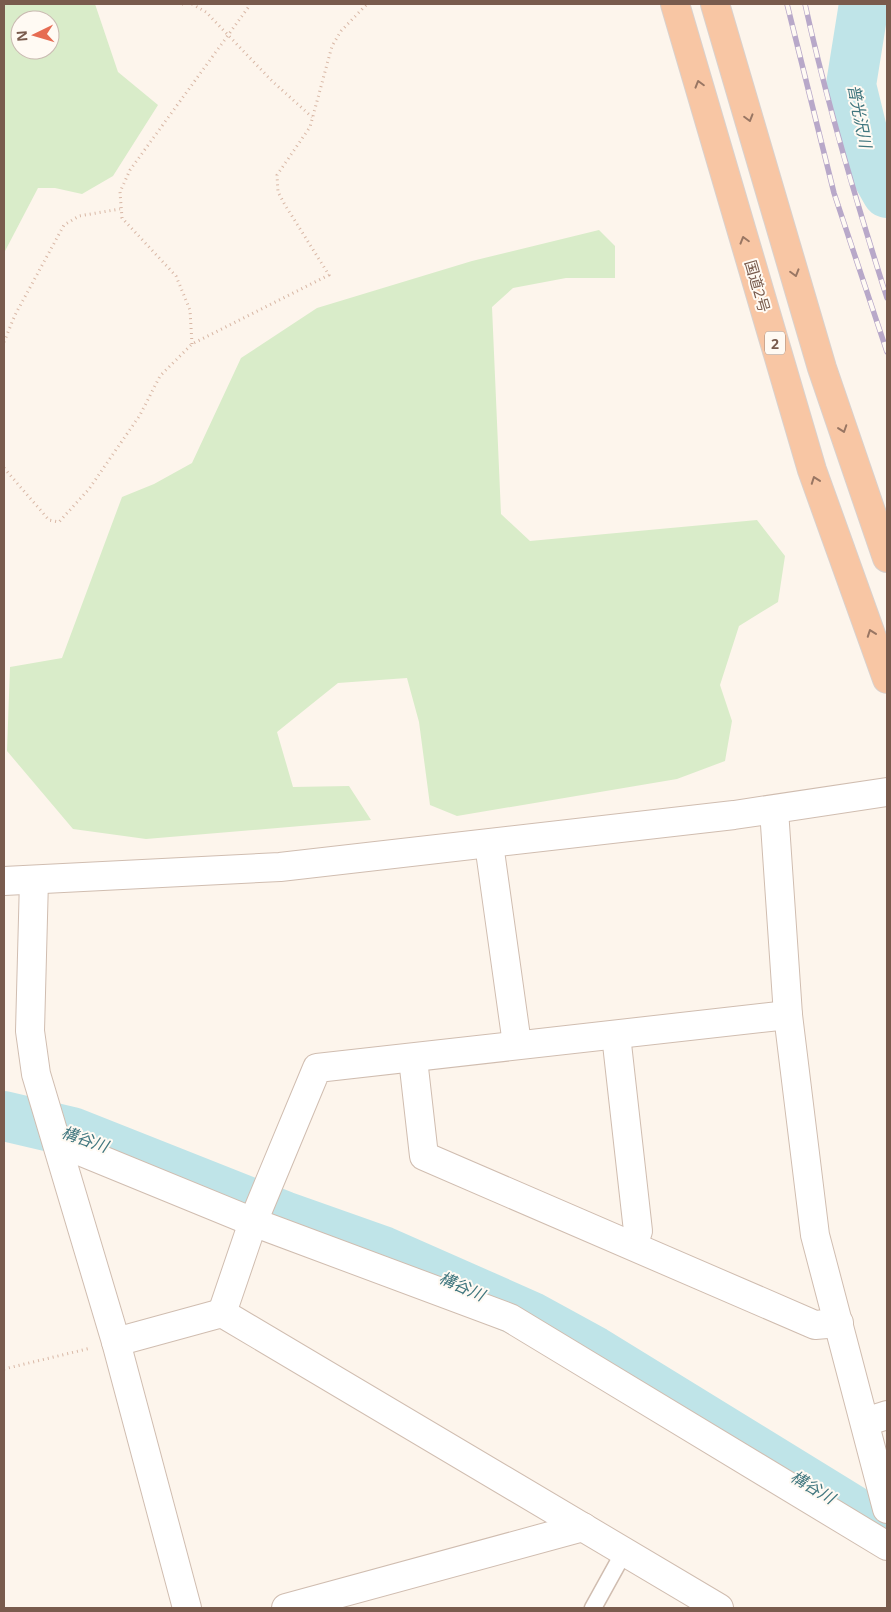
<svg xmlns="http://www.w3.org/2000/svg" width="891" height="1612" font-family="'Noto Sans','Noto Sans JP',sans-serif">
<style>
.green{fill:#d9ecc9;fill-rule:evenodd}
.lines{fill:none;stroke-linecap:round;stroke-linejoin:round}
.river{stroke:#bfe4e8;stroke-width:50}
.service-casing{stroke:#d0bdb0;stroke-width:19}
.minor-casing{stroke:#d0bdb0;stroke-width:30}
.tertiary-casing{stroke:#d0bdb0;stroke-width:30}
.trunk-casing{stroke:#d9d1cd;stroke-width:30}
.path{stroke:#d8b7a5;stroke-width:3;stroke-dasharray:1 4;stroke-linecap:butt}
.service{stroke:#fff;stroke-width:16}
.minor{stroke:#fff;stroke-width:28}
.tertiary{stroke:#fff;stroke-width:28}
.trunk{stroke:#f8c6a4;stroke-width:28}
.rail-casing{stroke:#b8a8c9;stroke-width:5.5}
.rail{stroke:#fffaf3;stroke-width:4;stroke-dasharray:11;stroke-linecap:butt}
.oneway{stroke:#997663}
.labels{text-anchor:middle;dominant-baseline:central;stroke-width:4;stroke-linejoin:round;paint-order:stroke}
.shield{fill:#fffaf3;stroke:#a18b7f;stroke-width:1}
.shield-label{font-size:14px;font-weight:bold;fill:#795b4d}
.street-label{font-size:15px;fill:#795b4d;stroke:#fffaf3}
.water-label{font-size:16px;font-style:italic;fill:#40767e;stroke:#fffaf3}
</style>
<rect width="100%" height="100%" fill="#fdf5ec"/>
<g class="green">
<path d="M 4,4 L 95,4 L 118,72 L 158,105 L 113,176 L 82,194 L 55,188 L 38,188 L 4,253 ZM 20,20 L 50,20 L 50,50 L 20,50 Z"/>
<path d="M 599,230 L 615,246 L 615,278 L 566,278 L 513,288 L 492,307 L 501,514 L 530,541 L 757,520 L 785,556 L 778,602 L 739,626 L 720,685 L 732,721 L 725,761 L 677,779 L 457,816 L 430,805 L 419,722 L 407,678 L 338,683 L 277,732 L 293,787 L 349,786 L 371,820 L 146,839 L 73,829 L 7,751 L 10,667 L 62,658 L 122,497 L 154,484 L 192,463 L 241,358 L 317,308 L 472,261 Z"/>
</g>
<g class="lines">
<g class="river">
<path d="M 864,4 L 851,85 L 870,163 L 887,193"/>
<path d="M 4,1116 L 72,1132 L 284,1216 L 383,1251 L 530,1316 L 594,1351 L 859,1514 L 887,1528"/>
</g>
<g class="service-casing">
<path id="service" d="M 593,1608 L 624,1552"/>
</g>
<g class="minor-casing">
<g id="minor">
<path d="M 774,810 L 788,1015 L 815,1235 L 887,1509"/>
<path d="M 489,844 L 517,1044"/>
<path d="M 34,880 L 30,1031 L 36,1074 L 116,1342 L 187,1608"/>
<path d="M 616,1035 L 638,1231 L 633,1245"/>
<path d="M 413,1059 L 424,1156 L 815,1325 L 839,1323"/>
<path d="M 59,1148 L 70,1147 L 253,1222 L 510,1318 L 887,1546"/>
<path d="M 222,1313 L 253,1222 L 317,1068 L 788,1015"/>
<path d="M 116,1342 L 222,1313 L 719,1608"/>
<path d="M 865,1422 L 887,1415"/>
<path d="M 286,1608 L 583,1527"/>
</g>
</g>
<g class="tertiary-casing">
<path id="tertiary" d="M 4,881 L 280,867 L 734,815 L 887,792"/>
</g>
<g class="trunk-casing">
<g id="trunk">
<path d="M 675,4 L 812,470 L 887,679"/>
<path d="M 715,4 L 822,368 L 887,558"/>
</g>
</g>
<g class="path">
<path d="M 182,4 L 184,4"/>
<path d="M 192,4 L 206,12 L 272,81 L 312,117"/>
<path d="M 4,342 L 15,315 L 64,225 L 79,216 L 120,209"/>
<path d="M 192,344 L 190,310 L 176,276 L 122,218 L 120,192 L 130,170 L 250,5"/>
<path d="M 4,468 L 49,520 L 59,522 L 89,489 L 140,415 L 160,376 L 192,344 L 329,275 L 285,205 L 278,192 L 277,175 L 310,127 L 332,46 L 341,31 L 367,4"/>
<path d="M 4,1369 L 91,1348"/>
</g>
<use href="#service" class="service"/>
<use href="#minor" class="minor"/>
<use href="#tertiary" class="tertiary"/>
<use href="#trunk" class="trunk"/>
<g class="rail-casing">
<g id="rail">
<path d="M 787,4 L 834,193 L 887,352"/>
<path d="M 805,4 C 827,104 856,201 887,298"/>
</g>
</g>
<use href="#rail" class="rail"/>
</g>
<defs><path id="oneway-chevron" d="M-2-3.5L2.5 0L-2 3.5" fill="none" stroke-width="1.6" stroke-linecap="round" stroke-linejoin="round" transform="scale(1.25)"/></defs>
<g class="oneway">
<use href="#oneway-chevron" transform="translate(699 84) rotate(-106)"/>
<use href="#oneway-chevron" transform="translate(749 118) rotate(74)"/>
<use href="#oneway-chevron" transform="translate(744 240) rotate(-106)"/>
<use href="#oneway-chevron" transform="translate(795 273) rotate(74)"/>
<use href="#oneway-chevron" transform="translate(843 429) rotate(71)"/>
<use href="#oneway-chevron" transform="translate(815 480) rotate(-110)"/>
<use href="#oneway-chevron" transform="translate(871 633) rotate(-110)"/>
</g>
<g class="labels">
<rect class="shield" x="765" y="331.5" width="20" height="23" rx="4"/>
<g class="shield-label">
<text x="775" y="343">2</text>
</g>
<g class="street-label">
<text transform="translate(758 286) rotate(74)">国道2号</text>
</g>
<g class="water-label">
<text transform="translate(860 116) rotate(79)">普光沢川</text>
<text transform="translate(85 1139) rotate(19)">構谷川</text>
<text transform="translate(462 1286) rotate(24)">構谷川</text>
<text transform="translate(813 1487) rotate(31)">構谷川</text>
</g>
</g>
<rect width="891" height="1612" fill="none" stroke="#795b4d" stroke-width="10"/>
<g transform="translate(35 35) rotate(265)"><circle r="24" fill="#fffaf3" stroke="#c9bab1"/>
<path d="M0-4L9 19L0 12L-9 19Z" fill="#e66c52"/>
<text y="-8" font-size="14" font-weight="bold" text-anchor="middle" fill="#795b4d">N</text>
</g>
</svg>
